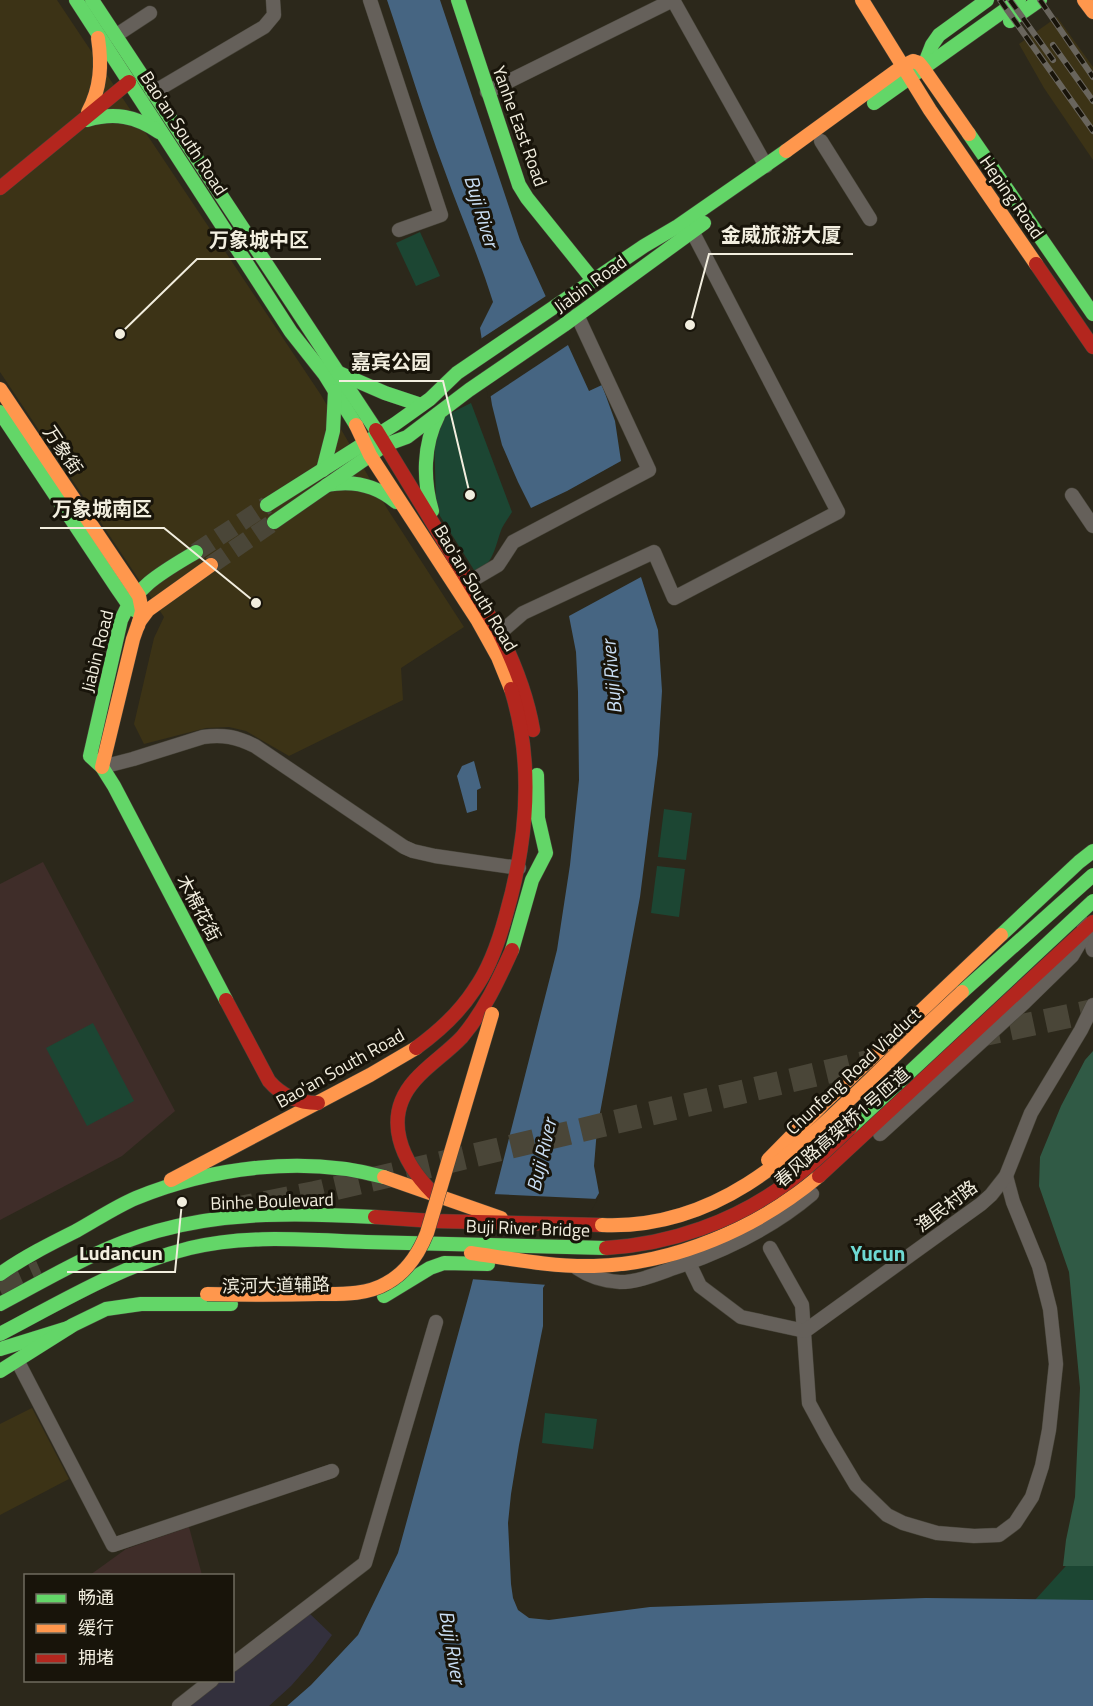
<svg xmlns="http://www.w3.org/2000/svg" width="1093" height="1706" font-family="'Titillium Web','Noto Sans SC',sans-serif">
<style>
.built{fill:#3c3316}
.industrial{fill:#33303d}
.education{fill:#3f2d29}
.green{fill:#1c4633}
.forest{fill:#305a45}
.water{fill:#466582}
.pier{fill:#2c281b}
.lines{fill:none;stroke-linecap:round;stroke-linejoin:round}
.secondary-tunnel{stroke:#4a4638;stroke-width:18;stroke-dasharray:18 9;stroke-linecap:butt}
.highway-tunnel{stroke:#4a4638;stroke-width:24;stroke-dasharray:24 12;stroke-linecap:butt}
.street-casing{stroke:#464338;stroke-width:15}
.fast-casing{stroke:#464338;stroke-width:15}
.slow-casing{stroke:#464338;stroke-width:15}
.jam-casing{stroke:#464338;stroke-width:15}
.street{stroke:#65605a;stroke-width:14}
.fast{stroke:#63d668;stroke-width:14}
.slow{stroke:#ff974d;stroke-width:14}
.jam{stroke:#b3261e;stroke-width:14}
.rail-casing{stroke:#69655d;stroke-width:6}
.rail{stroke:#18140a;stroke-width:4;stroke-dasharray:11;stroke-linecap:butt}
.fast-bridge-casing{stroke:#464338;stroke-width:15;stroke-linecap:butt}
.slow-bridge-casing{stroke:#464338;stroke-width:15;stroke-linecap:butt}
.jam-bridge-casing{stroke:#464338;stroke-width:15;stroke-linecap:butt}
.fast-bridge{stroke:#63d668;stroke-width:14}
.slow-bridge{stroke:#ff974d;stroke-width:14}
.jam-bridge{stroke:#b3261e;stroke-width:14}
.labels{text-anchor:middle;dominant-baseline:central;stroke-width:6;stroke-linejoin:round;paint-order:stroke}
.street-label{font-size:18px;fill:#f2eedf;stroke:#18140a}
.water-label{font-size:20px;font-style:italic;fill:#c9def4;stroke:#18140a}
.quarter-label{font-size:21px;font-weight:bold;fill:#6ed9d3;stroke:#18140a}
.leader{fill:none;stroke:#f2eedf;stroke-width:2}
.callout-dot{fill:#f2eedf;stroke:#18140a;stroke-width:2}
.callout-label{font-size:20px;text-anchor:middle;font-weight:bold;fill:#f2eedf;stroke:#18140a;stroke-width:6;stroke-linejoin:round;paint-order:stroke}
</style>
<rect width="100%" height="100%" fill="#2c281b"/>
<g class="built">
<path d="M 0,0 L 57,0 L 321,395 L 388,510 L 464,627 L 401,668 L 403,700 L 289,756 L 246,731 L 229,727 L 206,728 L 144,744 L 134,724 L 154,638 L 164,617 L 0,372 Z"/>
<path d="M 1057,17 L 1093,67 L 1093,160 L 1044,88 L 1019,44 Z"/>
<path d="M 32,1408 L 69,1479 L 0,1515 L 0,1424 Z"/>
</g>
<path class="industrial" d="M 308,1612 L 332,1635 L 313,1661 L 291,1686 L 269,1706 L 187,1706 L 220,1681 L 232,1680 L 233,1671 Z"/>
<g class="education">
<path d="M 43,862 L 175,1111 L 122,1156 L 0,1220 L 0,884 Z"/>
<path d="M 189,1527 L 202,1575 L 90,1575 L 126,1549 Z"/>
</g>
<g class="green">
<path d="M 420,232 L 440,276 L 416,286 L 396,243 Z"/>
<path d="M 471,403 L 512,512 C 509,517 505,522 502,528 C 496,542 493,570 474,570 L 440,516 L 436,504 L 434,433 L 443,417 Z"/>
<path d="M 664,809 L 692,813 L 686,860 L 658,857 Z"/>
<path d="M 657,866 L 685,869 L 679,917 L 651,913 Z"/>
<path d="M 93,1023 L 134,1101 L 87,1126 L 46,1048 Z"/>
<path d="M 545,1413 L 597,1419 L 593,1449 L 542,1443 Z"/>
<path d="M 1093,1536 L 1093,1600 L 1035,1600 Z"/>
</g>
<path class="forest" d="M 1093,1051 L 1093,1566 L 1063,1566 L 1066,1540 L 1075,1497 L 1080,1388 L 1069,1272 L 1039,1186 L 1040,1157 L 1061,1106 L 1085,1060 Z"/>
<g class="water">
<path d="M 387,0 L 440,0 L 520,240 L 589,391 L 602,385 L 615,421 L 621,461 L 567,491 L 531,508 L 518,482 L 502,445 L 492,405 L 480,328 L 493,302 C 479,257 460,214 444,169 C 423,113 406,56 387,0 Z"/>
<path d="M 641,577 L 658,630 L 662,691 L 658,755 L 640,897 L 597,1129 L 594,1166 L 599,1193 L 543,1288 L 543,1326 L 519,1445 L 511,1494 L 508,1523 L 511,1584 L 513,1598 L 518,1610 L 529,1618 L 549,1620 L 650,1607 L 926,1598 L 1093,1600 L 1093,1706 L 287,1706 L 311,1685 L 358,1635 L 398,1553 L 471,1287 L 557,950 L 570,865 L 579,780 L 578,692 L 576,652 L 569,616 Z"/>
<path d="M 474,761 L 481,788 L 477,790 L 477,810 L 467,813 L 457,776 L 462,766 Z"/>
</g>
<g class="pier">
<path d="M 546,296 L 556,311 L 571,343 L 488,398 L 479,340 Z"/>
<path d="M 492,1194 L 598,1199 L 548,1285 L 470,1279 Z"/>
</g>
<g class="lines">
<g class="secondary-tunnel">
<path d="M 196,552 L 267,505"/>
<path d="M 211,565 L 274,522"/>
</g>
<g class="highway-tunnel">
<path d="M 975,1036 L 1093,1011"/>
<path d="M 230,1210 L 315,1193 L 877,1060"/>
<path d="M 0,1290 L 41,1272"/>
</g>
<g class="street-casing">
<g id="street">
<path d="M 370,0 L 441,215 L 399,230"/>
<path d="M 115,36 L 150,13"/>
<path d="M 487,92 L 673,0 L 766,166"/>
<path d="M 152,93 L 264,27 L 274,15 L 273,0"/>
<path d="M 821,141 L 870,219"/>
<path d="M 1072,495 L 1093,526"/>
<path d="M 469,582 L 498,565 L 513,542 L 649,470 L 577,315"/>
<path d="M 500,633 L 523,613 L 654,552 L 674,598 L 838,512 L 692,231"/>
<path d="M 102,767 L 133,759 L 203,737 C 223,734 237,737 255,746 L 404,847 L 413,851 L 435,856 L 519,868"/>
<path d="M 1083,923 L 1089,933 L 1093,950"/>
<path d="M 880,1134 L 1025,1002 L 1072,956 L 1082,939"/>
<path d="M 770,1248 L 802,1305 L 809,1403 L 828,1438 L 856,1485 L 887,1515 L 903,1523 L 937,1533 L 974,1536 L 999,1535 L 1015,1523 L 1032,1497 L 1042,1466 L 1049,1430 L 1056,1364 L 1050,1309 L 1039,1266 L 1013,1202 L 1006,1176"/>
<path d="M 689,1263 L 700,1286 L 741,1317 L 805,1331 L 981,1204 L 991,1195 L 1006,1176 L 1031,1113 L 1081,1030 L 1093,1005"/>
<path d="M 577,1268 C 590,1277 603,1281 620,1282 C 638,1282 657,1274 674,1268 C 724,1251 771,1229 812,1194"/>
<path d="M 18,1362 L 113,1545 L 332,1471"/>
<path d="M 232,1665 L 365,1563 L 436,1322"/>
<path d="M 179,1706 L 212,1680"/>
</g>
</g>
<g class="fast-casing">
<g id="fast">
<path d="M 76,0 L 291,332 L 325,375 L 356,425"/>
<path d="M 92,0 L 376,430"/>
<path d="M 458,0 L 519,185 L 527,198 L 593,280"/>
<path d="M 1010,21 L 1040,0"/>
<path d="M 923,68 L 932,45 L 939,35 L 987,0"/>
<path d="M 874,103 L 1019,0"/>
<path d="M 87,120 C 114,112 136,116 159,132"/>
<path d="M 969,134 L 1093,314"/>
<path d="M 339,373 L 385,393 L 421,405"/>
<path d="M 0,412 L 117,588 L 128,604 L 136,611"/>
<path d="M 323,470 L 333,431 L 335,391"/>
<path d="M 327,485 C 353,480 376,485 396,502"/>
<path d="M 267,505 L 395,424 L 430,399 L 457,373 L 644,246 L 678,226 L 786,151"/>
<path d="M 432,511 C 423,480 423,445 438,416"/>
<path d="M 274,522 L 385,445 L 407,437 L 469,390 L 564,325 L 704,223"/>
<path d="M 196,552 C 166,570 135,586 121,620 L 90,756 L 102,767 L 114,786 L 226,1000"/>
<path d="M 1001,935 L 1079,862 L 1093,851"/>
<path d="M 512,950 L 532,880 L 546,853 L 538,818 L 537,775"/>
<path d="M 0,1274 C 24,1257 50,1244 76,1231 C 96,1220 115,1207 136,1198 C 212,1167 304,1155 384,1177"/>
<path d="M 384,1296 L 430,1268 L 444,1263 L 488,1264"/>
<path d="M 0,1304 C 51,1277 102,1246 157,1231 C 228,1211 303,1213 375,1217"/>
<path d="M 0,1334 C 61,1302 122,1265 190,1248 C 247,1234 307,1240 366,1242 C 446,1244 526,1246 606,1248"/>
<path d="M 0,1349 L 68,1328"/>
<path d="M 0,1371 L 73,1325 L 106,1309 L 141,1304 L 231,1304"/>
</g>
</g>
<g class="slow-casing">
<g id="slow">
<path d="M 862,0 L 930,110 L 1036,264"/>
<path d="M 1084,0 L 1093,12"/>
<path d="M 88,112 C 101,88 102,64 98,38"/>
<path d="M 786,151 L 903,66 L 913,61 L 919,63 L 923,68 L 969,134"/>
<path d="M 0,389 L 139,596 L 142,611 L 138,626"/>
<path d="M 356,425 L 370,455 L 478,621 L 498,657 L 511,689"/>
<path d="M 102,767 L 133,639 L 139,622 L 148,610 L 211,565"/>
<path d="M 384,1177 L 501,1218"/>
<path d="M 171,1180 L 370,1075 L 416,1048"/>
<path d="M 471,1253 C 512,1259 553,1267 594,1266 C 675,1264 757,1228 819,1176"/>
</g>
</g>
<g class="jam-casing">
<g id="jam">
<path d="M 0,188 L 129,82"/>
<path d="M 1036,264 L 1093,347"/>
<path d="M 376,430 L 498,630 C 514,662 527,694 533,730"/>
<path d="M 226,1000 L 269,1081 C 282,1096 298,1103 318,1103"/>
<path d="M 416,1048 C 438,1032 459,1013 474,990 C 490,968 499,941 506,915 C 527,842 534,762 511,689"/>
<path d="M 819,1176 L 1093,922"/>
<path d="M 433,1193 C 402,1162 381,1118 415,1080 C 429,1064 447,1053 462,1037 C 484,1011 498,981 512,950"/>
<path d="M 375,1217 L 433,1221 L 602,1225"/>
</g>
</g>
<use href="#street" class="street"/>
<use href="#fast" class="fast"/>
<use href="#slow" class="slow"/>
<use href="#jam" class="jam"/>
<g class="rail-casing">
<g id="rail">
<path d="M 1000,0 L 1093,131"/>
<path d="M 1010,0 L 1053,60"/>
<path d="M 1040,0 L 1093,77"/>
<path d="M 1053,45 L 1093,101"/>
</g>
</g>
<use href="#rail" class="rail"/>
<g class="fast-bridge-casing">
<g id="fast-bridge">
<path d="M 962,992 L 1093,875"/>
<path d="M 850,1128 L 1093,901"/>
</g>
</g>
<g class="slow-bridge-casing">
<g id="slow-bridge">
<path d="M 768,1160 L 823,1104 L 1001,935"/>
<path d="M 602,1225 C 719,1230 795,1152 873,1077 C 902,1048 932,1020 962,992"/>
<path d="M 207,1294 C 244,1295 282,1295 319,1294 C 342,1294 367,1295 387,1283 C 407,1272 419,1253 427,1233 L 492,1014"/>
</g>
</g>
<g class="jam-bridge-casing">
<path id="jam-bridge" d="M 606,1248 C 671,1244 734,1222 787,1183 C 810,1167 830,1147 850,1128"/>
</g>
<use href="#fast-bridge" class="fast-bridge"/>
<use href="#slow-bridge" class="slow-bridge"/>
<use href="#jam-bridge" class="jam-bridge"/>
</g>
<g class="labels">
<g class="street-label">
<text transform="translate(520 126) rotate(70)">Yanhe East Road</text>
<text transform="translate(184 133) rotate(57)">Bao'an South Road</text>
<text transform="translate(1012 197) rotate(55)">Heping Road</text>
<text transform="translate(590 284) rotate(-36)">Jiabin Road</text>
<text transform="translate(63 450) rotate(56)">万象街</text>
<text transform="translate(476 588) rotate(59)">Bao'an South Road</text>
<text transform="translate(97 651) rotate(-76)">Jiabin Road</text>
<text transform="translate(199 908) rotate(62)">木棉花街</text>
<text transform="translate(340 1068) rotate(-29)">Bao'an South Road</text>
<text transform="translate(853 1071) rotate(-43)">Chunfeng Road Viaduct</text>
<text transform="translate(842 1127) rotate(-41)">春风路高架桥1号匝道</text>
<text transform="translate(272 1201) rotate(-2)">Binhe Boulevard</text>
<text transform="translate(946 1206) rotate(-37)">渔民村路</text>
<text transform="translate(528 1228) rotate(2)">Buji River Bridge</text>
<text transform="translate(276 1285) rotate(-1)">滨河大道辅路</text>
</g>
<g class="water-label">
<text transform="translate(482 211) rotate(73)">Buji River</text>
<text transform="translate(611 677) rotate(-95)">Buji River</text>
<text transform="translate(541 1155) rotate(-77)">Buji River</text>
<text transform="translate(453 1647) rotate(80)">Buji River</text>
</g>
<g class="quarter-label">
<text x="878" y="1253">Yucun</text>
</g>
</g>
<path class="leader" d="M690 325L709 254H853M120 334L197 259H321M470 495L443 381H339M256 603L164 528H40M182 1202L175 1272H67"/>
<g class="callout-dot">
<circle cx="690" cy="325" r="6"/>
<circle cx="120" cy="334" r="6"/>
<circle cx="470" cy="495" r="6"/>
<circle cx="256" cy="603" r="6"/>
<circle cx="182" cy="1202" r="6"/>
</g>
<g class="callout-label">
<text x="781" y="242">金威旅游大厦</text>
<text x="259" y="247">万象城中区</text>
<text x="391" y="369">嘉宾公园</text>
<text x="102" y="516">万象城南区</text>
<text x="121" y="1260">Ludancun</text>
</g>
<rect x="24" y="1574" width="210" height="108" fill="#18140a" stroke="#6f6b5f" stroke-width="1.5"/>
<rect x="36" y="1594" width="30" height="9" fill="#63d668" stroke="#6f6b5f" stroke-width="1.5"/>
<text x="78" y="1604" font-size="18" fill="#f2eedf">畅通</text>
<rect x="36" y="1624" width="30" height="9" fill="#ff974d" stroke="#6f6b5f" stroke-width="1.5"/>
<text x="78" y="1634" font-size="18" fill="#f2eedf">缓行</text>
<rect x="36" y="1654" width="30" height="9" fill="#b3261e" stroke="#6f6b5f" stroke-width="1.5"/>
<text x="78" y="1664" font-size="18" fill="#f2eedf">拥堵</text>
</svg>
